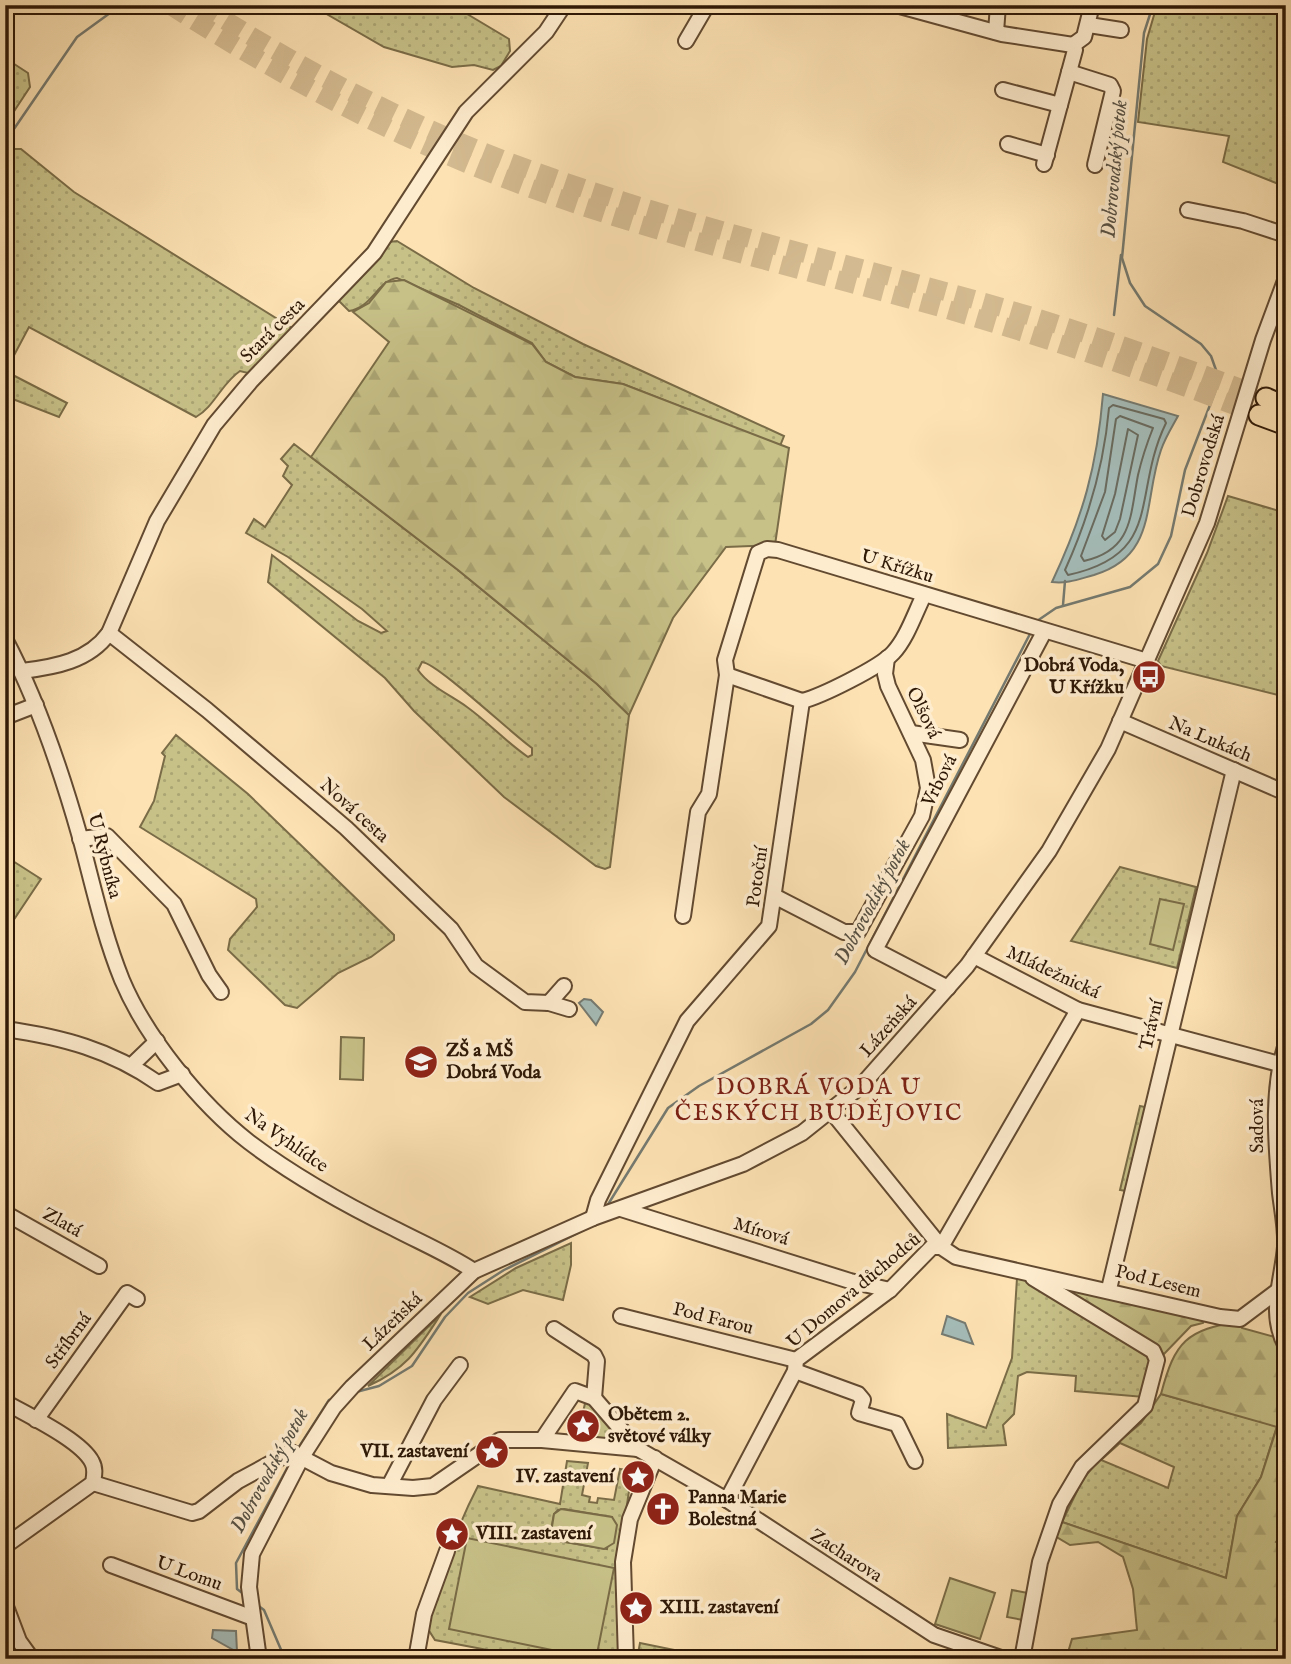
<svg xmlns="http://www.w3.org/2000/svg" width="1291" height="1664" font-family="'IM FELL English',serif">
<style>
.green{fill:url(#green-dots);stroke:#7a6c47;stroke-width:2;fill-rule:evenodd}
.forest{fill:url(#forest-firs);stroke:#7a6c47;stroke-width:2}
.pitch{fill:#c7c188;stroke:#7a6c47;stroke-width:2}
.water{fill:#a4bbb7;stroke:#757a70;stroke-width:2}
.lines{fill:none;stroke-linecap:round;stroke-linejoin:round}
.shore{stroke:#696a5e;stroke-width:2}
.stream{stroke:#757a70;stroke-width:2.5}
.highway-tunnel{stroke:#d4ba90;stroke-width:19;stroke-dasharray:19 10;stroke-linecap:butt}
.minor-casing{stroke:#624a31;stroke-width:18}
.highway-casing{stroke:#2e1806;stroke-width:23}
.minor{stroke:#feecce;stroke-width:14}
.highway{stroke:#fde2b3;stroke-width:19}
.labels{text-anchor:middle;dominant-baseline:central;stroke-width:7;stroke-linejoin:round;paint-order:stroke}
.street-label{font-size:19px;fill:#2e1806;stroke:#feecce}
.poi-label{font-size:19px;font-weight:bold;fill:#2e1806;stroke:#feecce;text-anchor:start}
.water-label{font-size:21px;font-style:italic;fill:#575144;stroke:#feecce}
.quarter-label{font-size:23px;letter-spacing:2px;fill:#7a1f14;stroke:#feecce}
</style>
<defs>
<pattern id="green-dots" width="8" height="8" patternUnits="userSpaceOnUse" patternTransform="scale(1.75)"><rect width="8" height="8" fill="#c7c188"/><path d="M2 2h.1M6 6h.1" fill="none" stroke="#aba574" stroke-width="1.8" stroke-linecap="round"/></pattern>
<pattern id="forest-firs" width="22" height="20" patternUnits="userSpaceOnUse" patternTransform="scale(1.75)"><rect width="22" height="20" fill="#c7c188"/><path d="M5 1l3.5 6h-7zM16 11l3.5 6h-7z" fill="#aba574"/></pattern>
</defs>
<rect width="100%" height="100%" fill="#fde2b3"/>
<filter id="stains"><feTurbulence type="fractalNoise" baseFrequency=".00286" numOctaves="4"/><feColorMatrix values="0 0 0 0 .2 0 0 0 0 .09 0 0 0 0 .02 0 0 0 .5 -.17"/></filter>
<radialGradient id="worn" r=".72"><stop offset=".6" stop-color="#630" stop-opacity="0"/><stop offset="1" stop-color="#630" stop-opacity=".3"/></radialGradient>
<g class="green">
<path d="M 311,5 L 452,5 L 509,39 L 510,51 L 501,66 L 493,70 L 474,65 L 452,67 L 384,47 Z"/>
<path d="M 1157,5 L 1286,5 L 1286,187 L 1223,162 L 1229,136 L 1138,122 L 1147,39 Z"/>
<path d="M 5,58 L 28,73 L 30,87 L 5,125 Z"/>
<path d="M 12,149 L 21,149 L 74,192 L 295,330 L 252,374 L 240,371 C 222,383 214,407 196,417 L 29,327 L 11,361 L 5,359 L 5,153 Z"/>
<path d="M 397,241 L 474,288 L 583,344 L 784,436 L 780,446 L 623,384 L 575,377 L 546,362 L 532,343 L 459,305 L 397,278 C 377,281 372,308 349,311 L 339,301 L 341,296 L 389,242 Z"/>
<path d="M 5,371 L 67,403 L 59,417 L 5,396 Z"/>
<path d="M 294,444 L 458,570 L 597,684 L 629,715 L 610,867 L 605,869 L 596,866 L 504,797 L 414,711 L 385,678 L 268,582 L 272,555 L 358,621 L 381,633 L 387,631 L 362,609 L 288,557 L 246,533 L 254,519 L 265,527 L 292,485 L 283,476 L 288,466 L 281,459 ZM 422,662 C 437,663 512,734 532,748 L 532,755 L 528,757 C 506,742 488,722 467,707 C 452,696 429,686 418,670 Z"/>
<path d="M 1228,496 L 1286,513 L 1286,697 L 1161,666 L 1158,661 L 1207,553 Z"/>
<path d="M 176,735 L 248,794 L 394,935 L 394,940 L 371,957 L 338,973 L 297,1008 L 285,1005 L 228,950 L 230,939 L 257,907 L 256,899 L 140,827 L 154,801 L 165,756 L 162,753 Z"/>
<path d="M 5,856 L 41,879 L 7,930 L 5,929 Z"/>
<path d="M 1120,867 L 1196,887 L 1177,968 L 1071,941 Z"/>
<path d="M 1140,1106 L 1145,1107 L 1126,1191 L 1120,1190 Z"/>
<path d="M 571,1243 L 571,1265 L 563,1300 L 523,1290 L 488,1304 L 470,1297 L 516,1268 Z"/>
<path d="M 1017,1278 L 1029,1281 L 1145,1352 L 1154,1368 L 1144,1397 L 1075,1391 L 1076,1376 L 1027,1372 L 1018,1376 L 1014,1414 L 1003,1425 L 1006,1445 L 948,1448 L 947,1414 L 986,1428 L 1012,1358 Z"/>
<path d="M 441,1314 C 418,1349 408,1368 368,1386 Z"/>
<path d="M 1161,1394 L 1277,1426 L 1261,1477 L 1237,1516 L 1226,1578 L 1062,1522 L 1083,1479 L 1102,1456 L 1141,1423 ZM 1120,1443 L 1174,1467 L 1168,1488 L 1101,1460 Z"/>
<path d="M 586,1399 L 623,1441 L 577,1439 Z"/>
<path d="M 567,1461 L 588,1463 L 582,1495 L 590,1497 L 589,1502 L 597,1503 L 598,1498 L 614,1500 L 620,1469 L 632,1471 L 619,1558 L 620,1659 L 535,1659 L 435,1640 L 426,1626 C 439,1578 455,1530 478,1486 L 560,1504 ZM 564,1509 L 612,1517 L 607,1549 L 559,1541 L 551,1530 L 554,1514 L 558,1510 Z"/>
<path d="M 640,1643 L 699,1655 L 698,1659 L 637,1659 Z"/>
</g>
<g class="forest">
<path d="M 404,280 L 532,344 L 546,362 L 575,377 L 623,384 L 789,448 L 775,545 L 726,547 L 673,618 L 629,715 L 597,684 L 458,570 L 311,457 L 389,342 L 353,312 L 369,303 L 386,282 Z"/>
<path d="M 1053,1286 L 1204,1320 L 1203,1323 L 1191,1326 L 1164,1354 Z"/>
<path d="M 1241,1321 L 1242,1328 L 1275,1337 L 1286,1354 L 1286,1530 L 1276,1542 L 1283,1546 L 1286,1543 L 1286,1659 L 1066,1659 L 1072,1639 L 1137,1630 L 1133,1589 L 1123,1557 L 1098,1542 L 1070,1545 L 1055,1536 L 1062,1522 L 1226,1578 L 1237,1516 L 1261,1477 L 1277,1427 L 1161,1394 C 1175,1341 1186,1330 1241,1321 Z"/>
</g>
<g class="pitch">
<path d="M 1160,899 L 1184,904 L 1173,950 L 1150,944 Z"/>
<path d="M 341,1037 L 364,1038 L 363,1080 L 340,1079 Z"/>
<path d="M 561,1509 L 612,1517 L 617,1525 L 614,1543 L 604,1549 L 556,1540 L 551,1533 L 554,1514 Z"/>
<path d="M 467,1538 L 614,1568 L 596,1659 L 449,1629 Z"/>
<path d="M 950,1578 L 995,1593 L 980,1639 L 935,1624 Z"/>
<path d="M 1012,1590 L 1028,1593 L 1023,1620 L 1007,1617 Z"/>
</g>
<g class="water">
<path d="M 1103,394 L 1178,416 C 1172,427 1165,438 1161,450 C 1143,501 1158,556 1094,575 C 1079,579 1067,584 1052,582 C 1083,516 1097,467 1103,394 Z"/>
<path d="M 584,999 L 591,1000 L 603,1012 L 596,1025 L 579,1003 Z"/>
<path d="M 947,1316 L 965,1323 L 973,1344 L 942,1334 Z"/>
<path d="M 213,1630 L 236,1631 L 237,1652 L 212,1638 Z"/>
</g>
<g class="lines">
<g class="shore">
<path d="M 1113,405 L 1164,419 L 1166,423 C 1131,495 1165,554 1068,575 L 1065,570 C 1089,517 1104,466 1109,408 Z"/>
<path d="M 1120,416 L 1153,428 C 1147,443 1142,458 1138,475 C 1130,516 1133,550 1084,561 L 1081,556 L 1105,492 L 1116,419 Z"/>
<path d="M 1128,429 L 1138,435 L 1120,519 L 1115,532 L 1105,540 L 1102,536 L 1115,494 Z"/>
</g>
<g class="stream">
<path d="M 5,142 L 77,37 L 121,5"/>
<path d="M 1114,315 L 1121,255"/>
<path d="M 1063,605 L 1065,581"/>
<path d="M 1037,621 L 1056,608 L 1130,587 L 1158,564 L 1171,536 L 1185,470 L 1215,392 L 1216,370 L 1211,356 L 1201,344 L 1145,306 L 1130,283 L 1122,258 L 1144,33 L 1153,5"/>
<path d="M 607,1206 L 668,1108 L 699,1086 L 811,1024 L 828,1010 L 855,972 L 1032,630"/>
<path d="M 356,1392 L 379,1386 L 412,1366 L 445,1317 L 468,1293 L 504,1270 L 596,1224"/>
<path d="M 297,1450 L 329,1400 L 336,1398"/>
<path d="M 245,1595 L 237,1589 L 236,1563 L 292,1459"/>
<path d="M 256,1604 L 264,1610 L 285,1659"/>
</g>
<g class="highway-tunnel">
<path d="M 170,5 C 284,79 403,142 530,188 C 665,237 805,270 942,308 C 1050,339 1155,374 1259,415"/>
<path d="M 201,5 C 307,73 420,131 539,173 C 695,229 858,265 1017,312 C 1101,337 1184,367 1266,398"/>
</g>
<g class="minor-casing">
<g id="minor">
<path d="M 896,5 L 1002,34 L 1073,45"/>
<path d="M 1089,25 L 1121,30"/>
<path d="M 996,32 L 998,5"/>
<path d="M 686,41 L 707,5"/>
<path d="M 1073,45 L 1084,37 L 1092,5"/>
<path d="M 1069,72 L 1110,85 L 1113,91 L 1095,165"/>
<path d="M 1003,90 L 1060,105"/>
<path d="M 1008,144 L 1047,155"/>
<path d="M 1044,164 L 1075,50 L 1073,45"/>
<path d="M 1188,210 L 1243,221 L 1286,235"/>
<path d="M 109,633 L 207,710 L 346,828 L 451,929 L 476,966 L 525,1002 L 549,1003 L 569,1009"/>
<path d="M 5,639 C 38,701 61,770 80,837 C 93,885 103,933 122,980 C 146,1037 200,1104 249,1142 C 294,1176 344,1204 395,1229 C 422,1243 448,1254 474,1271"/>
<path d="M 22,671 C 55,667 89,661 109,633 L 157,521 L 214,425 L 251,381 L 374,253 L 466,112 L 546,32 L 564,5"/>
<path d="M 727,675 L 802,701"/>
<path d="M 802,701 C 822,696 880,667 893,653 C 907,638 915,613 924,595"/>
<path d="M 5,717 L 36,705"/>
<path d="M 1120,721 L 1286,793"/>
<path d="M 911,733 L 960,740"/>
<path d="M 80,839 L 107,836 L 174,904 L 209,975 L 221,992"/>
<path d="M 776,897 L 844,932 L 858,932 L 922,816 L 928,788 L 923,760 L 888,686 L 885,674 L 887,658"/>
<path d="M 683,916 L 698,812 L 709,794 L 727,675 L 725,660 L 758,553 L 767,549 L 778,550 L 1147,661"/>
<path d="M 974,956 L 1078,1010 L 1279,1064"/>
<path d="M 948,988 L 875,950 L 1044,632"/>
<path d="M 549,1003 L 564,986"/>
<path d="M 5,1029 C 62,1037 111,1050 158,1083 L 182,1074"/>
<path d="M 1286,1043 C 1271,1092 1276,1143 1280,1193 C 1282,1210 1286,1229 1285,1247 C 1282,1283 1268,1312 1286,1347"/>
<path d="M 132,1065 L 157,1041"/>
<path d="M 832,1112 L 941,1247 L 956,1257 L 1220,1317 L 1240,1319 L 1276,1292"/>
<path d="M 621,1209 L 850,1281 L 890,1290"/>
<path d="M 5,1213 L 99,1266"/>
<path d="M 593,1218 L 598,1200 L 687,1021 L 769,926 L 802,701"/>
<path d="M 941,1247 L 1078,1010"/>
<path d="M 1109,1289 L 1234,770"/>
<path d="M 621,1316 L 796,1360"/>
<path d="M 554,1329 L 594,1355 L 597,1361 L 594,1398"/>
<path d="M 795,1371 L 858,1394 L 863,1400 L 859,1413 L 897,1424 L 915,1461"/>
<path d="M 5,1402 C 27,1415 81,1440 92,1462 C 96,1469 94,1476 93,1483 L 5,1546"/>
<path d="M 36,1420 L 127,1293 L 137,1299"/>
<path d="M 542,1440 L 575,1391 L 594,1398 L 638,1449 L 727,1500 L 934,1635 L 1004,1659"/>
<path d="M 93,1483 L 192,1513 L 199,1511 L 238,1481 L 291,1452 L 331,1473 L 372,1485 L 413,1488 L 433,1486 L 500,1440 L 542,1440 L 638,1449"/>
<path d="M 389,1486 L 434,1400 L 460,1365"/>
<path d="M 727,1500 L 795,1371 L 796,1360 L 890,1290 L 932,1247 L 941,1247"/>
<path d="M 111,1565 L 253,1618"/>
<path d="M 5,1604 L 19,1641 L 32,1659"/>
<path d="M 259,1659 L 249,1587 L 252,1554 L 302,1457 L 334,1407 L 352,1387 L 474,1271 L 593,1218 L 743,1164 L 802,1133 L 861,1086 L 967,966 L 1049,851 L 1108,749 L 1207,523 L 1263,340 L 1286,278"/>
<path d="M 416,1659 L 424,1614 L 447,1551"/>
<path d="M 626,1659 L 623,1562 L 630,1519 L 655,1458"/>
<path d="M 1022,1659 L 1040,1562 L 1060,1504 L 1082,1467 L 1145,1406 L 1157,1360 L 1153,1351 L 1033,1278"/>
</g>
</g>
<g class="highway-casing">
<g id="highway">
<path d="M 1266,398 L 1286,407"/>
<path d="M 1259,415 L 1286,425"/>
</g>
</g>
<use href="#minor" class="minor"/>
<use href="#highway" class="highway"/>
</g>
<defs>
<g id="bus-disc" transform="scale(1.75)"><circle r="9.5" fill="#8f2418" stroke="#feecce"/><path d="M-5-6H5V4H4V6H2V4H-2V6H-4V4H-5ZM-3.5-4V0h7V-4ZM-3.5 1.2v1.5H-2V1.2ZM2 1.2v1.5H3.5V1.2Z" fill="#fff"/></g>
<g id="school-disc" transform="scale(1.75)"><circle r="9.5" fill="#8f2418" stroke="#feecce"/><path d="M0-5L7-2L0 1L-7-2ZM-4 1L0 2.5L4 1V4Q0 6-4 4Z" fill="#fff"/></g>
<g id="sight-disc" transform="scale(1.75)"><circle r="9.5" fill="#8f2418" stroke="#feecce"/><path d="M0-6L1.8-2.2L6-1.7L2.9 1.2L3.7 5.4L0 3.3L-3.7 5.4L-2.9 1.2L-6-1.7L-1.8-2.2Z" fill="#fff"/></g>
<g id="church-disc" transform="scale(1.75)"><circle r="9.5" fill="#8f2418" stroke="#feecce"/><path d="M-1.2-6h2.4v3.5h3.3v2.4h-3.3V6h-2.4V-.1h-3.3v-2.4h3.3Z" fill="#fff"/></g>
</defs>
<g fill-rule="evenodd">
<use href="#bus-disc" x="1149" y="677"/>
<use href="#school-disc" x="421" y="1062"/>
<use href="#sight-disc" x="583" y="1426"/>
<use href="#sight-disc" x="492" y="1452"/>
<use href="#sight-disc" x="638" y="1477"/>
<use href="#church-disc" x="663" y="1509"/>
<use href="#sight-disc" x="452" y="1534"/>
<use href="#sight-disc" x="636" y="1608"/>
</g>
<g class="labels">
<g class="street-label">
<text transform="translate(273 331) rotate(-45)">Stará cesta</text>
<text transform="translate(1204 466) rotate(-73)">Dobrovodská</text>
<text transform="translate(897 567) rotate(17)">U Křížku</text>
<text transform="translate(923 713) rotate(64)">Olšová</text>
<text transform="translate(1210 740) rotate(23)">Na Lukách</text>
<text transform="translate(940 781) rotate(-63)">Vrbová</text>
<text transform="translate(354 811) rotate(42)">Nová cesta</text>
<text transform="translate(104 856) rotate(75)">U Rybníka</text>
<text transform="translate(758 877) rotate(-82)">Potoční</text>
<text transform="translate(1053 973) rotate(25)">Mládežnická</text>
<text transform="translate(1152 1025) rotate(-77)">Trávní</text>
<text transform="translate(889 1027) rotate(-48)">Lázeňská</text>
<text transform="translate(1258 1126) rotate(-90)">Sadová</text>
<text transform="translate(286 1141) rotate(35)">Na Vyhlídce</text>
<text transform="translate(62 1223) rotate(29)">Zlatá</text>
<text transform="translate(761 1232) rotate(17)">Mírová</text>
<text transform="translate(1158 1282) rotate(14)">Pod Lesem</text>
<text transform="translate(854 1291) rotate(-40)">U Domova důchodců</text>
<text transform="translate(713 1319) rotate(14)">Pod Farou</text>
<text transform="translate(393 1322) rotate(-44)">Lázeňská</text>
<text transform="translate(69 1341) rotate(-54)">Stříbrná</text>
<text transform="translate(846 1556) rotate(33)">Zacharova</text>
<text transform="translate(189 1574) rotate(20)">U Lomu</text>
</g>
<g class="poi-label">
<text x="1124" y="666" text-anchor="end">Dobrá Voda,<tspan x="1124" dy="22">U Křížku</tspan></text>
<text x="446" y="1051">ZŠ a MŠ<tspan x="446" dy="22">Dobrá Voda</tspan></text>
<text x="608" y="1415">Obětem 2.<tspan x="608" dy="22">světové války</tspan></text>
<text x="468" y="1452" text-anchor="end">VII. zastavení</text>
<text x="614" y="1477" text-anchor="end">IV. zastavení</text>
<text x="688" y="1498">Panna Marie<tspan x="688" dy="22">Bolestná</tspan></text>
<text x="476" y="1534">VIII. zastavení</text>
<text x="660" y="1608">XIII. zastavení</text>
</g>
<g class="water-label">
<text transform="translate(1115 169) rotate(-85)">Dobrovodský potok</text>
<text transform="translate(873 902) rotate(-62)">Dobrovodský potok</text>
<text transform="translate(270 1471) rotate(-61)">Dobrovodský potok</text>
</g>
<g class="quarter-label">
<text x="819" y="1087">DOBRÁ VODA U<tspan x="819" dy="26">ČESKÝCH BUDĚJOVIC</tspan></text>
</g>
</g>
<rect width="1291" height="1664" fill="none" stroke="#fde2b3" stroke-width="28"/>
<rect x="7" y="7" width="1277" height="1650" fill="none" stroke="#2e1806" stroke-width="3.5"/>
<rect x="14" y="14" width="1263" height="1636" fill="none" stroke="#2e1806" stroke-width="2"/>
<rect width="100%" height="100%" filter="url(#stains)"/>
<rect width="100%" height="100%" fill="url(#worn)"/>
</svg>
